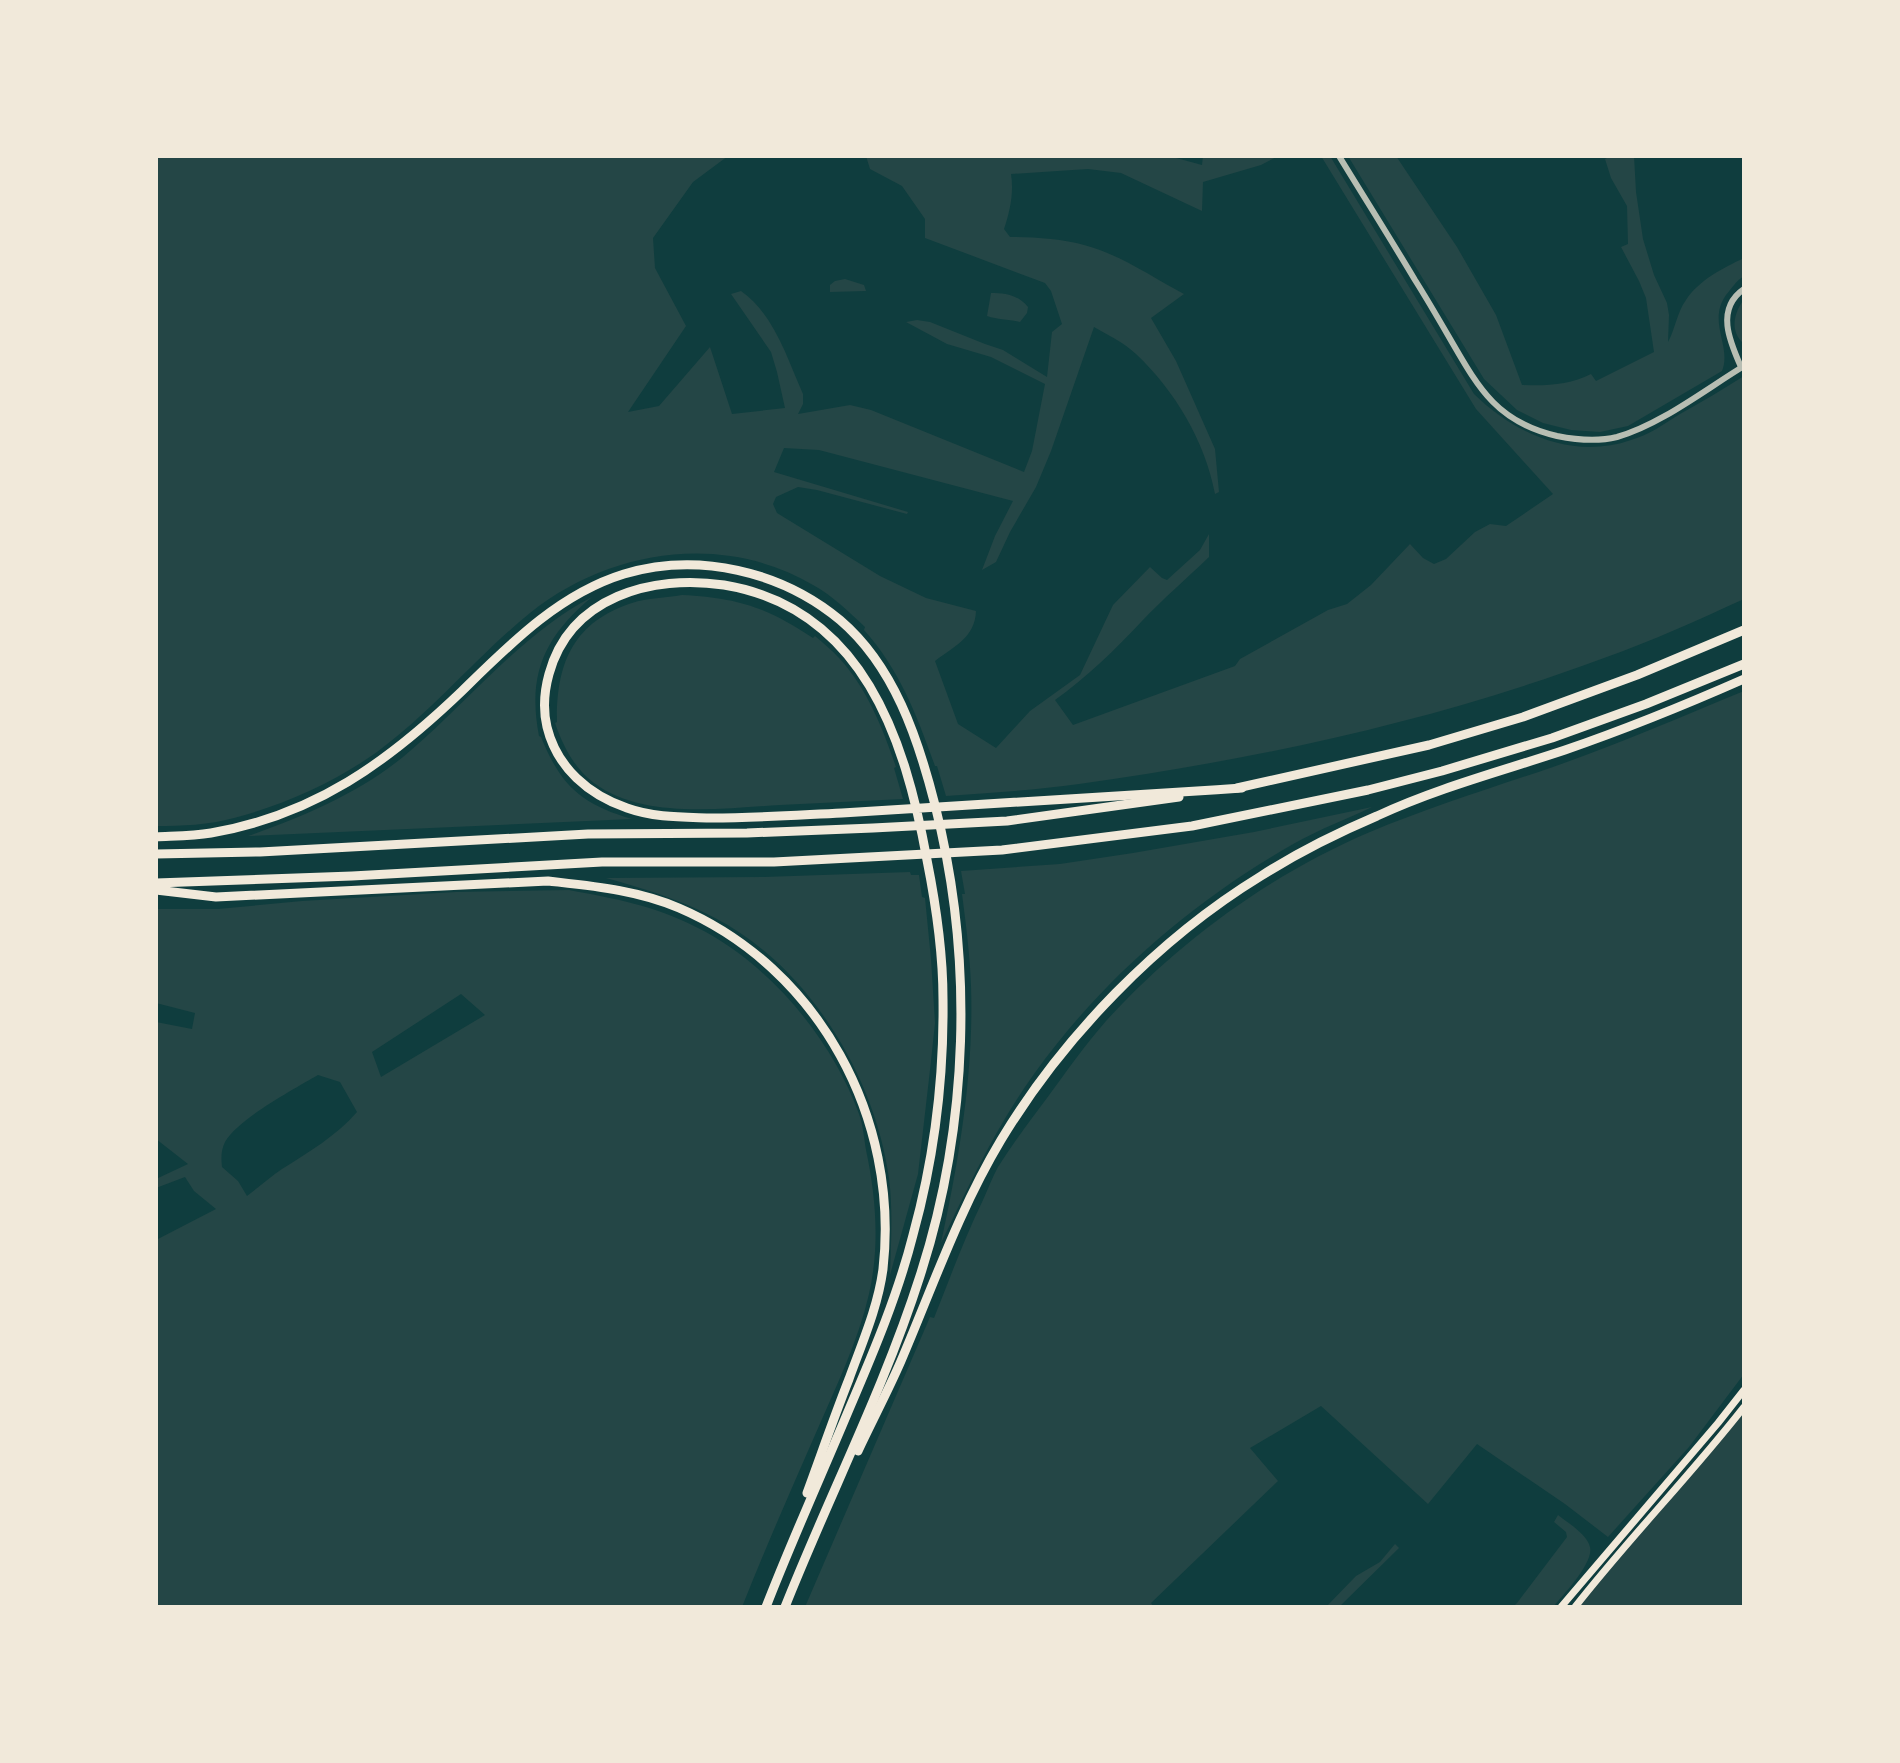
<svg xmlns="http://www.w3.org/2000/svg" width="1900" height="1763" font-family="'Noto Serif',serif">
<style>
.green{fill:#244646;fill-rule:evenodd}
.lines{fill:none;stroke-linecap:round;stroke-linejoin:round}
.tertiary{stroke:#b8beb3;stroke-width:6}
.secondary{stroke:#f1e9da;stroke-width:7}
.motorway{stroke:#f1e9da;stroke-width:9}
</style>
<rect width="100%" height="100%" fill="#0f3d3e"/>
<g class="green">
<path d="M 156,156 L 728,156 L 693,182 L 653,238 L 655,268 L 686,326 L 628,412 L 659,406 L 710,347 L 732,414 L 785,408 L 777,372 L 771,352 L 731,294 L 741,291 C 774,314 787,358 803,394 L 803,404 L 798,414 L 850,405 L 871,410 L 1024,472 L 1032,451 L 1045,384 L 991,357 L 947,344 L 906,322 L 917,320 L 930,322 L 985,344 L 1003,350 L 1047,377 L 1052,332 L 1062,324 L 1051,291 L 1045,283 L 925,238 L 925,219 L 902,186 L 870,169 L 866,156 L 1169,156 L 1202,165 L 1203,156 L 1278,156 L 1261,165 L 1203,182 L 1202,211 L 1121,173 L 1088,169 L 1011,174 C 1014,193 1010,211 1004,229 L 1010,237 C 1032,237 1063,239 1084,245 C 1119,254 1152,277 1184,294 L 1151,318 L 1176,361 L 1215,449 L 1219,492 L 1215,494 C 1205,441 1175,391 1136,354 C 1123,342 1108,335 1094,327 L 1051,451 L 1036,487 L 1010,532 L 996,562 L 982,570 L 995,536 L 1013,501 L 819,450 L 784,448 L 774,472 L 908,512 L 907,514 L 817,490 L 798,487 L 776,497 L 773,504 L 777,513 L 880,576 L 926,598 L 976,611 C 975,638 954,646 935,661 L 958,724 L 996,748 L 1030,711 L 1080,675 L 1113,605 L 1150,567 L 1162,578 L 1167,580 L 1200,550 L 1209,534 L 1209,557 C 1187,578 1163,599 1142,621 C 1115,650 1087,677 1055,700 L 1073,725 L 1235,666 L 1240,659 L 1328,610 L 1347,604 L 1371,585 L 1410,544 L 1423,558 L 1434,564 L 1446,559 L 1475,532 L 1490,524 L 1506,526 L 1553,494 L 1476,409 L 1321,156 L 1330,156 L 1474,394 C 1516,435 1574,460 1631,440 C 1649,435 1664,424 1680,414 C 1702,402 1723,389 1744,376 L 1744,599 C 1698,620 1652,641 1604,658 C 1435,721 1258,759 1079,784 C 1035,790 990,793 946,796 L 937,766 L 935,766 C 917,716 900,670 864,630 L 865,627 C 849,612 833,596 813,585 C 723,532 610,549 530,613 C 476,657 433,711 377,752 C 335,782 284,805 234,818 C 209,825 182,826 156,826 Z"/>
<path d="M 1348,156 L 1396,156 L 1457,247 L 1496,315 L 1522,385 C 1546,386 1570,385 1591,374 L 1596,381 L 1654,352 L 1646,298 L 1639,281 L 1621,247 L 1628,244 L 1627,206 L 1611,178 L 1605,159 L 1611,156 L 1634,156 L 1636,192 L 1643,239 L 1654,275 L 1667,303 L 1669,315 L 1668,342 C 1675,330 1677,312 1686,300 C 1699,280 1723,268 1744,258 L 1744,276 C 1736,281 1732,288 1726,295 C 1707,322 1732,346 1722,371 L 1628,426 L 1600,432 L 1571,430 L 1543,423 L 1517,410 L 1484,379 Z"/>
<path d="M 845,279 L 864,285 L 866,291 L 830,292 L 830,285 L 835,281 Z"/>
<path d="M 991,293 C 1006,293 1018,295 1028,307 L 1027,313 L 1020,322 C 1009,319 998,320 987,316 Z"/>
<path d="M 1744,299 L 1744,344 C 1729,331 1734,313 1744,299 Z"/>
<path d="M 682,595 C 738,598 766,607 813,638 L 815,636 C 823,643 832,650 839,658 C 867,688 883,729 896,767 L 894,768 L 903,799 C 862,801 821,803 780,805 C 723,808 644,820 594,783 C 574,768 563,746 555,723 L 557,722 C 556,664 573,622 632,603 C 647,598 666,598 682,595 Z"/>
<path d="M 592,597 C 545,636 527,674 539,736 L 541,737 C 561,786 581,804 632,819 L 248,836 C 305,816 364,791 410,751 C 470,700 521,634 592,597 Z"/>
<path d="M 1744,691 L 1744,1374 L 1689,1447 L 1608,1537 L 1565,1504 L 1477,1444 L 1428,1504 L 1321,1406 L 1250,1448 L 1278,1481 L 1151,1603 L 1154,1607 L 805,1607 L 930,1317 L 934,1318 C 950,1278 964,1239 983,1200 C 988,1189 992,1178 998,1167 C 1013,1143 1030,1121 1047,1098 C 1066,1072 1085,1045 1106,1021 C 1179,941 1271,874 1370,832 C 1430,807 1491,788 1553,767 C 1618,744 1681,717 1744,691 Z"/>
<path d="M 1372,807 C 1347,819 1320,829 1295,843 C 1194,900 1102,979 1034,1074 C 996,1127 969,1185 941,1243 C 959,1160 974,1072 971,986 C 970,955 966,925 962,894 L 965,894 L 961,871 L 1060,864 L 1133,853 L 1254,832 Z"/>
<path d="M 910,872 L 911,875 L 919,875 L 922,897 L 925,898 L 931,959 L 935,1023 L 930,1070 L 918,1174 L 890,1275 C 891,1243 893,1210 889,1178 C 875,1076 808,966 715,918 C 679,899 645,889 606,878 L 764,877 Z"/>
<path d="M 569,890 C 616,899 653,905 696,927 C 768,962 832,1039 859,1114 C 863,1125 864,1138 866,1150 C 876,1197 880,1246 869,1294 C 858,1342 835,1389 815,1435 C 790,1492 765,1549 742,1607 L 156,1607 L 156,1240 L 216,1209 L 194,1191 L 185,1177 L 156,1188 L 156,1179 L 188,1164 L 156,1139 L 156,1022 L 192,1029 L 195,1013 L 156,1003 L 156,909 L 218,909 L 302,901 L 456,892 ZM 461,994 L 485,1015 L 381,1077 L 372,1052 ZM 318,1075 L 340,1082 L 357,1112 C 336,1136 309,1152 282,1169 C 270,1177 259,1187 247,1196 L 238,1181 L 222,1167 C 221,1158 221,1150 225,1142 C 238,1119 294,1089 318,1075 Z"/>
<path d="M 1744,1410 L 1744,1607 L 1575,1607 Z"/>
<path d="M 1558,1515 C 1568,1523 1587,1534 1590,1547 C 1594,1563 1563,1595 1553,1607 L 1517,1607 L 1515,1605 L 1517,1603 L 1567,1537 L 1566,1532 L 1554,1522 Z"/>
<path d="M 1395,1544 L 1399,1548 L 1339,1607 L 1326,1607 L 1356,1576 L 1380,1562 Z"/>
</g>
<g class="lines">
<g class="tertiary">
<path d="M 1339,156 C 1364,197 1390,238 1415,280 C 1427,299 1438,318 1449,337 C 1478,387 1496,422 1557,436 C 1577,440 1597,442 1617,437 C 1660,425 1706,389 1744,366"/>
<path d="M 1741,367 C 1730,342 1715,309 1744,289"/>
</g>
<g class="secondary">
<path d="M 1561,1607 L 1718,1423 L 1744,1390"/>
<path d="M 1575,1607 C 1629,1538 1690,1476 1744,1407"/>
</g>
<g class="motorway">
<path d="M 1237,788 L 1429,745 L 1523,717 L 1637,675 L 1744,630"/>
<path d="M 156,837 C 174,836 193,836 211,833 C 315,815 388,762 462,691 C 510,644 559,594 624,574 C 698,552 781,571 840,620 C 894,666 918,738 935,805 C 974,958 969,1125 920,1276 C 884,1389 829,1496 785,1607"/>
<path d="M 156,854 L 260,852 L 588,834 L 747,833 L 873,828 L 1007,821 L 1179,797"/>
<path d="M 156,883 L 352,876 L 602,862 L 774,862 L 1002,850 L 1192,826 L 1368,790 L 1442,771 L 1552,738 L 1646,704 L 1744,664"/>
<path d="M 156,890 L 216,897 L 548,881 C 592,886 638,890 679,908 C 819,968 900,1119 883,1269 C 878,1307 862,1343 849,1379 C 834,1417 821,1455 807,1493"/>
<path d="M 858,1451 C 872,1421 888,1391 901,1361 C 933,1286 959,1210 1001,1140 C 1063,1037 1158,939 1261,876 C 1297,853 1337,833 1377,816 C 1437,788 1502,771 1565,750 C 1626,729 1685,705 1744,679"/>
<path d="M 766,1607 C 792,1540 822,1474 850,1407 C 874,1351 898,1294 913,1235 C 934,1159 944,1078 943,999 C 943,953 936,905 927,860 C 905,739 863,608 724,585 C 652,574 570,597 549,674 C 544,692 543,710 547,727 C 557,768 589,795 627,808 C 655,818 683,817 712,818 C 756,818 799,815 842,813 C 976,805 1109,797 1242,788"/>
</g>
</g>
<rect width="1900" height="1763" fill="none" stroke="#f1e9da" stroke-width="316"/>
</svg>
